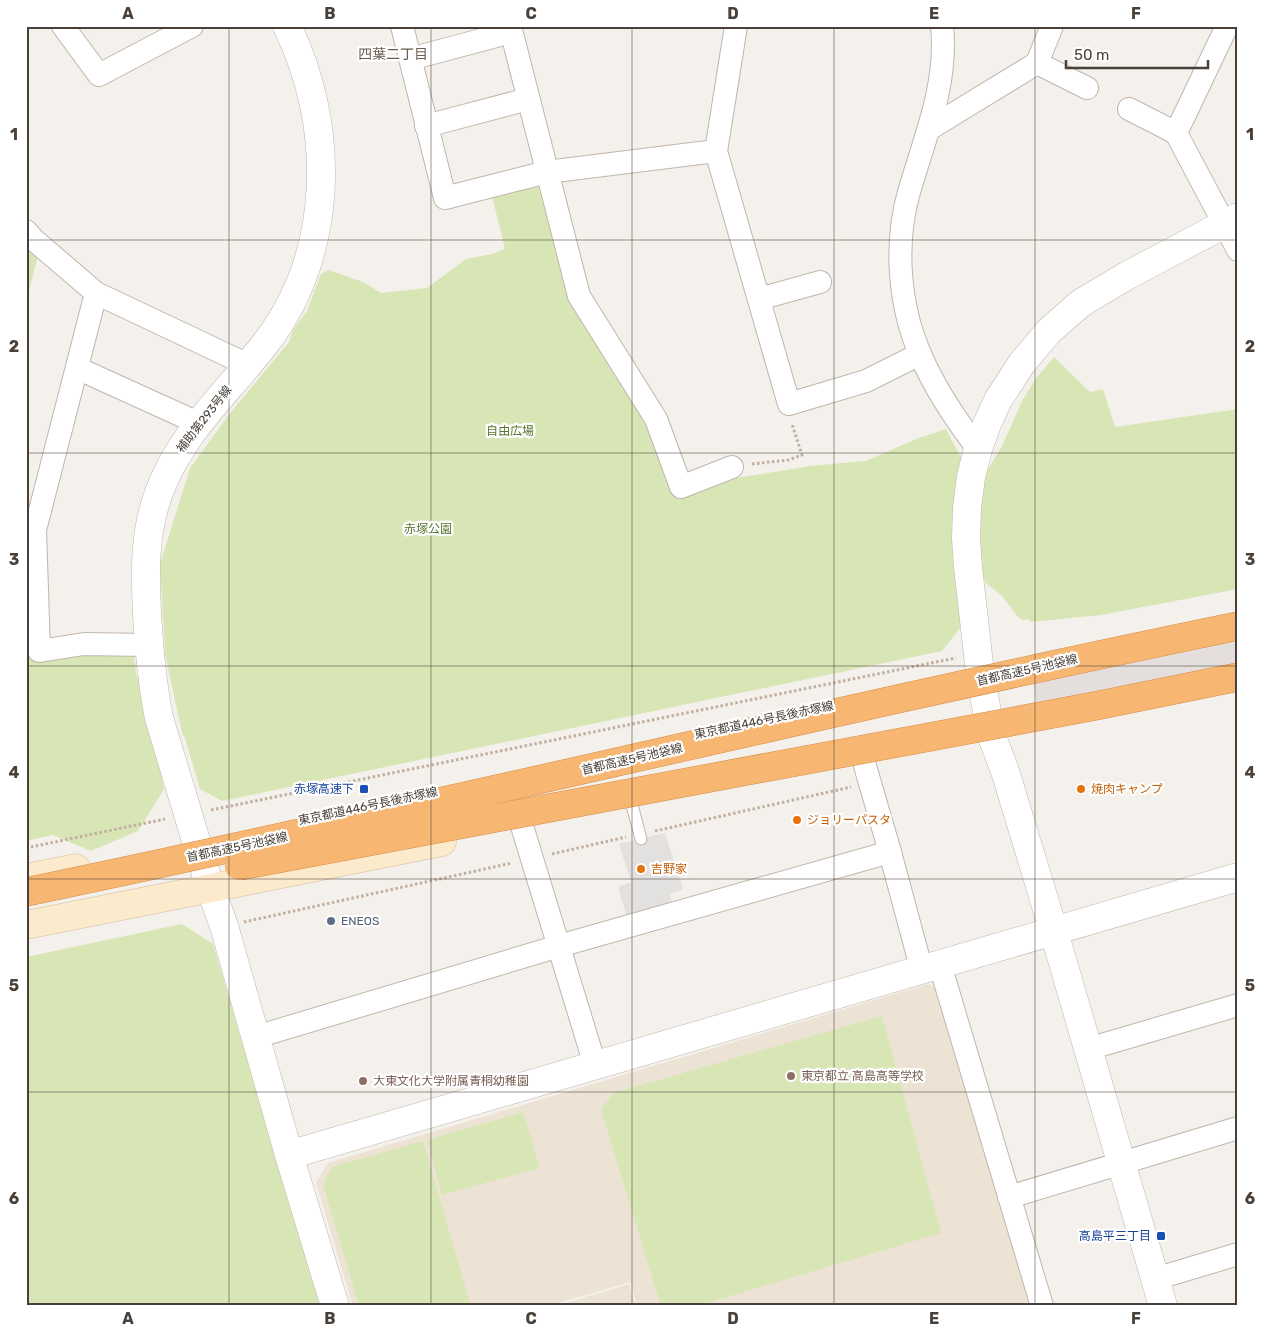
<svg xmlns="http://www.w3.org/2000/svg" width="1264" height="1332" font-family="Rubik,'Noto Sans JP',sans-serif">
<style>
.industrial{fill:#e4dfdc}
.education{fill:#ede3d5}
.green{fill:#d8e6b6}
.parking{fill:#e3e1df}
.lines{fill:none;stroke-linecap:round;stroke-linejoin:round}
.service-casing{stroke:#c0b6ad;stroke-width:13}
.minor-casing{stroke:#c0b6ad;stroke-width:24}
.tertiary-casing{stroke:#c0b6ad;stroke-width:29}
.secondary-casing{stroke:#d2bc9c;stroke-width:29}
.path{stroke:#c1b09f;stroke-width:3;stroke-dasharray:2.5 2.5;stroke-linecap:butt}
.service{stroke:#fff;stroke-width:11}
.minor{stroke:#fff;stroke-width:22}
.tertiary{stroke:#fff;stroke-width:28}
.secondary{stroke:#fceacd;stroke-width:28}
.motorway-bridge-casing{stroke:#d78a42;stroke-width:29;stroke-linecap:butt}
.motorway-bridge{stroke:#f7b773;stroke-width:28}
.grid{fill:none;stroke:#484039;stroke-width:1;stroke-opacity:0.55}
.transit-dot{fill:#1a4fb4;stroke:#fff;stroke-width:2}
.food-dot{fill:#e8710a;stroke:#fff;stroke-width:2}
.service-dot{fill:#5c6f8a;stroke:#fff;stroke-width:2}
.education-dot{fill:#8d6e63;stroke:#fff;stroke-width:2}
.labels{text-anchor:middle;dominant-baseline:central;stroke-width:4.5;stroke-linejoin:round;paint-order:stroke}
.street-label{font-size:12px;fill:#484039;stroke:#fff}
.park-label{font-size:12px;fill:#55782e;stroke:#fff}
.transit-label{font-size:12px;fill:#164399;stroke:#fff;text-anchor:end}
.food-label{font-size:12px;fill:#c56008;stroke:#fff;text-anchor:start}
.service-label{font-size:12px;fill:#4e5e75;stroke:#fff;text-anchor:start}
.education-label{font-size:12px;fill:#785e54;stroke:#fff;text-anchor:start}
.neighbourhood-label{font-size:14px;fill:#6b5c50;stroke:#fff}
.neatline{fill:none;stroke:#484039;stroke-width:2}
.grid-label{font-size:16px;text-anchor:middle;font-weight:bold;fill:#484039}
</style>
<rect width="100%" height="100%" fill="#f4f0eb"/>
<path class="industrial" d="M 1238,635 L 1238,663 L 1037,706 L 1032,678 Z"/>
<g class="education">
<path d="M 928,984 L 937,989 L 1030,1306 L 637,1306 L 630,1282 L 548,1306 L 353,1306 L 316,1183 L 328,1163 Z"/>
<path d="M 629,1284 L 636,1306 L 556,1306 Z"/>
</g>
<g class="green">
<path d="M 535,185 L 542,189 L 570,295 L 655,434 L 679,498 L 731,479 L 810,466 L 866,461 L 919,438 L 946,429 L 959,454 L 960,454 L 965,468 L 961,627 L 942,651 L 222,801 L 200,789 L 185,738 L 182,733 L 165,654 L 160,564 L 190,468 L 231,412 L 289,342 L 293,330 L 307,311 L 321,274 L 329,270 L 363,282 L 381,293 L 427,288 L 466,259 L 492,254 L 505,249 L 492,196 Z"/>
<path d="M 30,252 L 38,256 L 26,302 L 26,255 Z"/>
<path d="M 1054,357 L 1090,392 L 1103,389 L 1115,427 L 1238,409 L 1238,589 L 1101,615 L 1031,622 L 1028,619 L 1023,620 L 1018,617 L 1003,597 L 985,582 L 977,543 L 982,479 L 1002,446 L 1023,399 L 1037,377 Z"/>
<path d="M 26,502 L 34,504 L 29,620 L 33,661 L 81,653 L 134,654 L 136,674 L 141,687 L 150,720 L 164,789 L 138,831 L 91,851 L 53,835 L 26,841 Z"/>
<path d="M 182,924 L 213,944 L 320,1306 L 26,1306 L 26,957 Z"/>
<path d="M 882,1016 L 941,1233 L 697,1306 L 661,1306 L 601,1110 L 613,1093 Z"/>
<path d="M 523,1112 L 540,1168 L 442,1195 L 427,1140 Z"/>
<path d="M 423,1141 L 471,1306 L 359,1306 L 323,1184 L 332,1167 Z"/>
</g>
<path class="parking" d="M 665,833 L 683,889 L 670,894 L 673,907 L 628,921 L 618,887 L 631,882 L 619,844 Z"/>
<g class="lines">
<g class="service-casing">
<path id="service" d="M 632,805 L 641,839"/>
</g>
<g class="minor-casing">
<g id="minor">
<path d="M 63,26 L 99,75 L 192,26"/>
<path d="M 402,26 L 445,198 L 547,172 L 716,151"/>
<path d="M 510,26 L 579,296 L 656,419 L 681,487 L 732,467"/>
<path d="M 736,26 L 716,151 L 789,404 L 866,381 L 920,354"/>
<path d="M 942,26 C 948,84 925,137 909,192 C 894,244 899,307 921,356 C 935,389 956,420 978,449"/>
<path d="M 1227,26 L 1176,133 L 1238,250"/>
<path d="M 410,59 L 511,32"/>
<path d="M 1037,63 L 1087,88"/>
<path d="M 1129,109 L 1176,133"/>
<path d="M 426,126 L 528,99"/>
<path d="M 929,129 L 1037,63 L 1052,26"/>
<path d="M 26,231 L 33,239 L 96,293 L 248,365"/>
<path d="M 96,293 L 35,530 L 39,651 L 84,644 L 149,645"/>
<path d="M 759,299 L 820,282"/>
<path d="M 77,368 L 198,423"/>
<path d="M 863,759 L 890,852 L 922,971"/>
<path d="M 522,826 L 595,1065"/>
<path d="M 940,965 L 1042,1306"/>
<path d="M 256,1037 L 559,946 L 890,852"/>
<path d="M 1088,1049 L 1238,1005"/>
<path d="M 1009,1197 L 1238,1128"/>
<path d="M 1155,1279 L 1238,1254"/>
</g>
</g>
<g class="tertiary-casing">
<g id="tertiary">
<path d="M 287,26 C 336,126 335,254 265,344 C 228,392 182,432 160,490 C 144,530 145,571 147,613 C 149,648 152,683 159,718 L 210,887 L 224,926 L 289,1155 L 335,1306"/>
<path d="M 289,1155 L 1238,877"/>
<path d="M 1163,1306 L 1054,932 L 1005,771 L 991,734 L 980,673 L 968,567 L 966,538 L 967,508 L 971,477 L 978,449 L 987,424 L 998,400 L 1022,363 L 1049,331 L 1081,303 L 1128,275 L 1238,217"/>
</g>
</g>
<g class="secondary-casing">
<g id="secondary">
<path d="M 26,878 L 76,868"/>
<path d="M 26,925 L 442,842"/>
</g>
</g>
<g class="path">
<path d="M 752,464 L 788,460 L 802,455 L 792,424"/>
<path d="M 211,810 L 956,658"/>
<path d="M 655,831 L 851,787"/>
<path d="M 26,848 L 165,819"/>
<path d="M 552,854 L 626,837"/>
<path d="M 244,922 L 512,863"/>
</g>
<use href="#service" class="service"/>
<use href="#minor" class="minor"/>
<use href="#tertiary" class="tertiary"/>
<use href="#secondary" class="secondary"/>
<g class="motorway-bridge-casing">
<g id="motorway-bridge">
<path d="M 239,866 L 1095,706 L 1238,677"/>
<path d="M 26,892 C 431,808 833,709 1238,626"/>
</g>
</g>
<use href="#motorway-bridge" class="motorway-bridge"/>
</g>
<path class="grid" d="M 229,26 L 229,1306M 431,26 L 431,1306M 632,26 L 632,1306M 834,26 L 834,1306M 1035,26 L 1035,1306M 26,240 L 1238,240M 26,453 L 1238,453M 26,666 L 1238,666M 26,879 L 1238,879M 26,1092 L 1238,1092"/>
<g class="transit-dot">
<rect x="359" y="784" width="10" height="10" rx="2.5"/>
<rect x="1156" y="1231" width="10" height="10" rx="2.5"/>
</g>
<g class="food-dot">
<circle cx="1081" cy="789" r="5"/>
<circle cx="797" cy="820" r="5"/>
<circle cx="641" cy="869" r="5"/>
</g>
<circle class="service-dot" cx="331" cy="921" r="5"/>
<g class="education-dot">
<circle cx="791" cy="1076" r="5"/>
<circle cx="363" cy="1081" r="5"/>
</g>
<g class="labels">
<g class="street-label">
<text transform="translate(204 419) rotate(-52)">補助第293号線</text>
<text transform="translate(1027 670) rotate(-13)">首都高速5号池袋線</text>
<text transform="translate(764 720) rotate(-12)">東京都道446号長後赤塚線</text>
<text transform="translate(632 759) rotate(-13)">首都高速5号池袋線</text>
<text transform="translate(368 806) rotate(-12)">東京都道446号長後赤塚線</text>
<text transform="translate(237 847) rotate(-12)">首都高速5号池袋線</text>
</g>
<g class="park-label">
<text x="510" y="431">自由広場</text>
<text x="428" y="529">赤塚公園</text>
</g>
<g class="transit-label">
<text x="354" y="789">赤塚高速下</text>
<text x="1151" y="1236">高島平三丁目</text>
</g>
<g class="food-label">
<text x="1091" y="789">焼肉キャンプ</text>
<text x="807" y="820">ジョリーパスタ</text>
<text x="651" y="869">吉野家</text>
</g>
<g class="service-label">
<text x="341" y="921">ENEOS</text>
</g>
<g class="education-label">
<text x="801" y="1076">東京都立 高島高等学校</text>
<text x="373" y="1081">大東文化大学附属青桐幼稚園</text>
</g>
<g class="neighbourhood-label">
<text x="393" y="54">四葉二丁目</text>
</g>
</g>
<rect width="1264" height="1332" fill="none" stroke="#ffffff" stroke-width="55"/>
<path d="M1066 60v8h142v-8" fill="none" stroke="#484039" stroke-width="2.5"/>
<text x="1074" y="60" font-size="15" fill="#484039" stroke="#ffffff" stroke-width="4" paint-order="stroke">50 m</text>
<rect x="28" y="28" width="1208" height="1276" class="neatline"/>
<g class="grid-label">
<text x="128" y="19">A</text>
<text x="330" y="19">B</text>
<text x="531" y="19">C</text>
<text x="733" y="19">D</text>
<text x="934" y="19">E</text>
<text x="1136" y="19">F</text>
<text x="14" y="140">1</text>
<text x="1250" y="140">1</text>
<text x="14" y="352">2</text>
<text x="1250" y="352">2</text>
<text x="14" y="565">3</text>
<text x="1250" y="565">3</text>
<text x="14" y="778">4</text>
<text x="1250" y="778">4</text>
<text x="14" y="991">5</text>
<text x="1250" y="991">5</text>
<text x="14" y="1204">6</text>
<text x="1250" y="1204">6</text>
<text x="128" y="1324">A</text>
<text x="330" y="1324">B</text>
<text x="531" y="1324">C</text>
<text x="733" y="1324">D</text>
<text x="934" y="1324">E</text>
<text x="1136" y="1324">F</text>
</g>
</svg>
